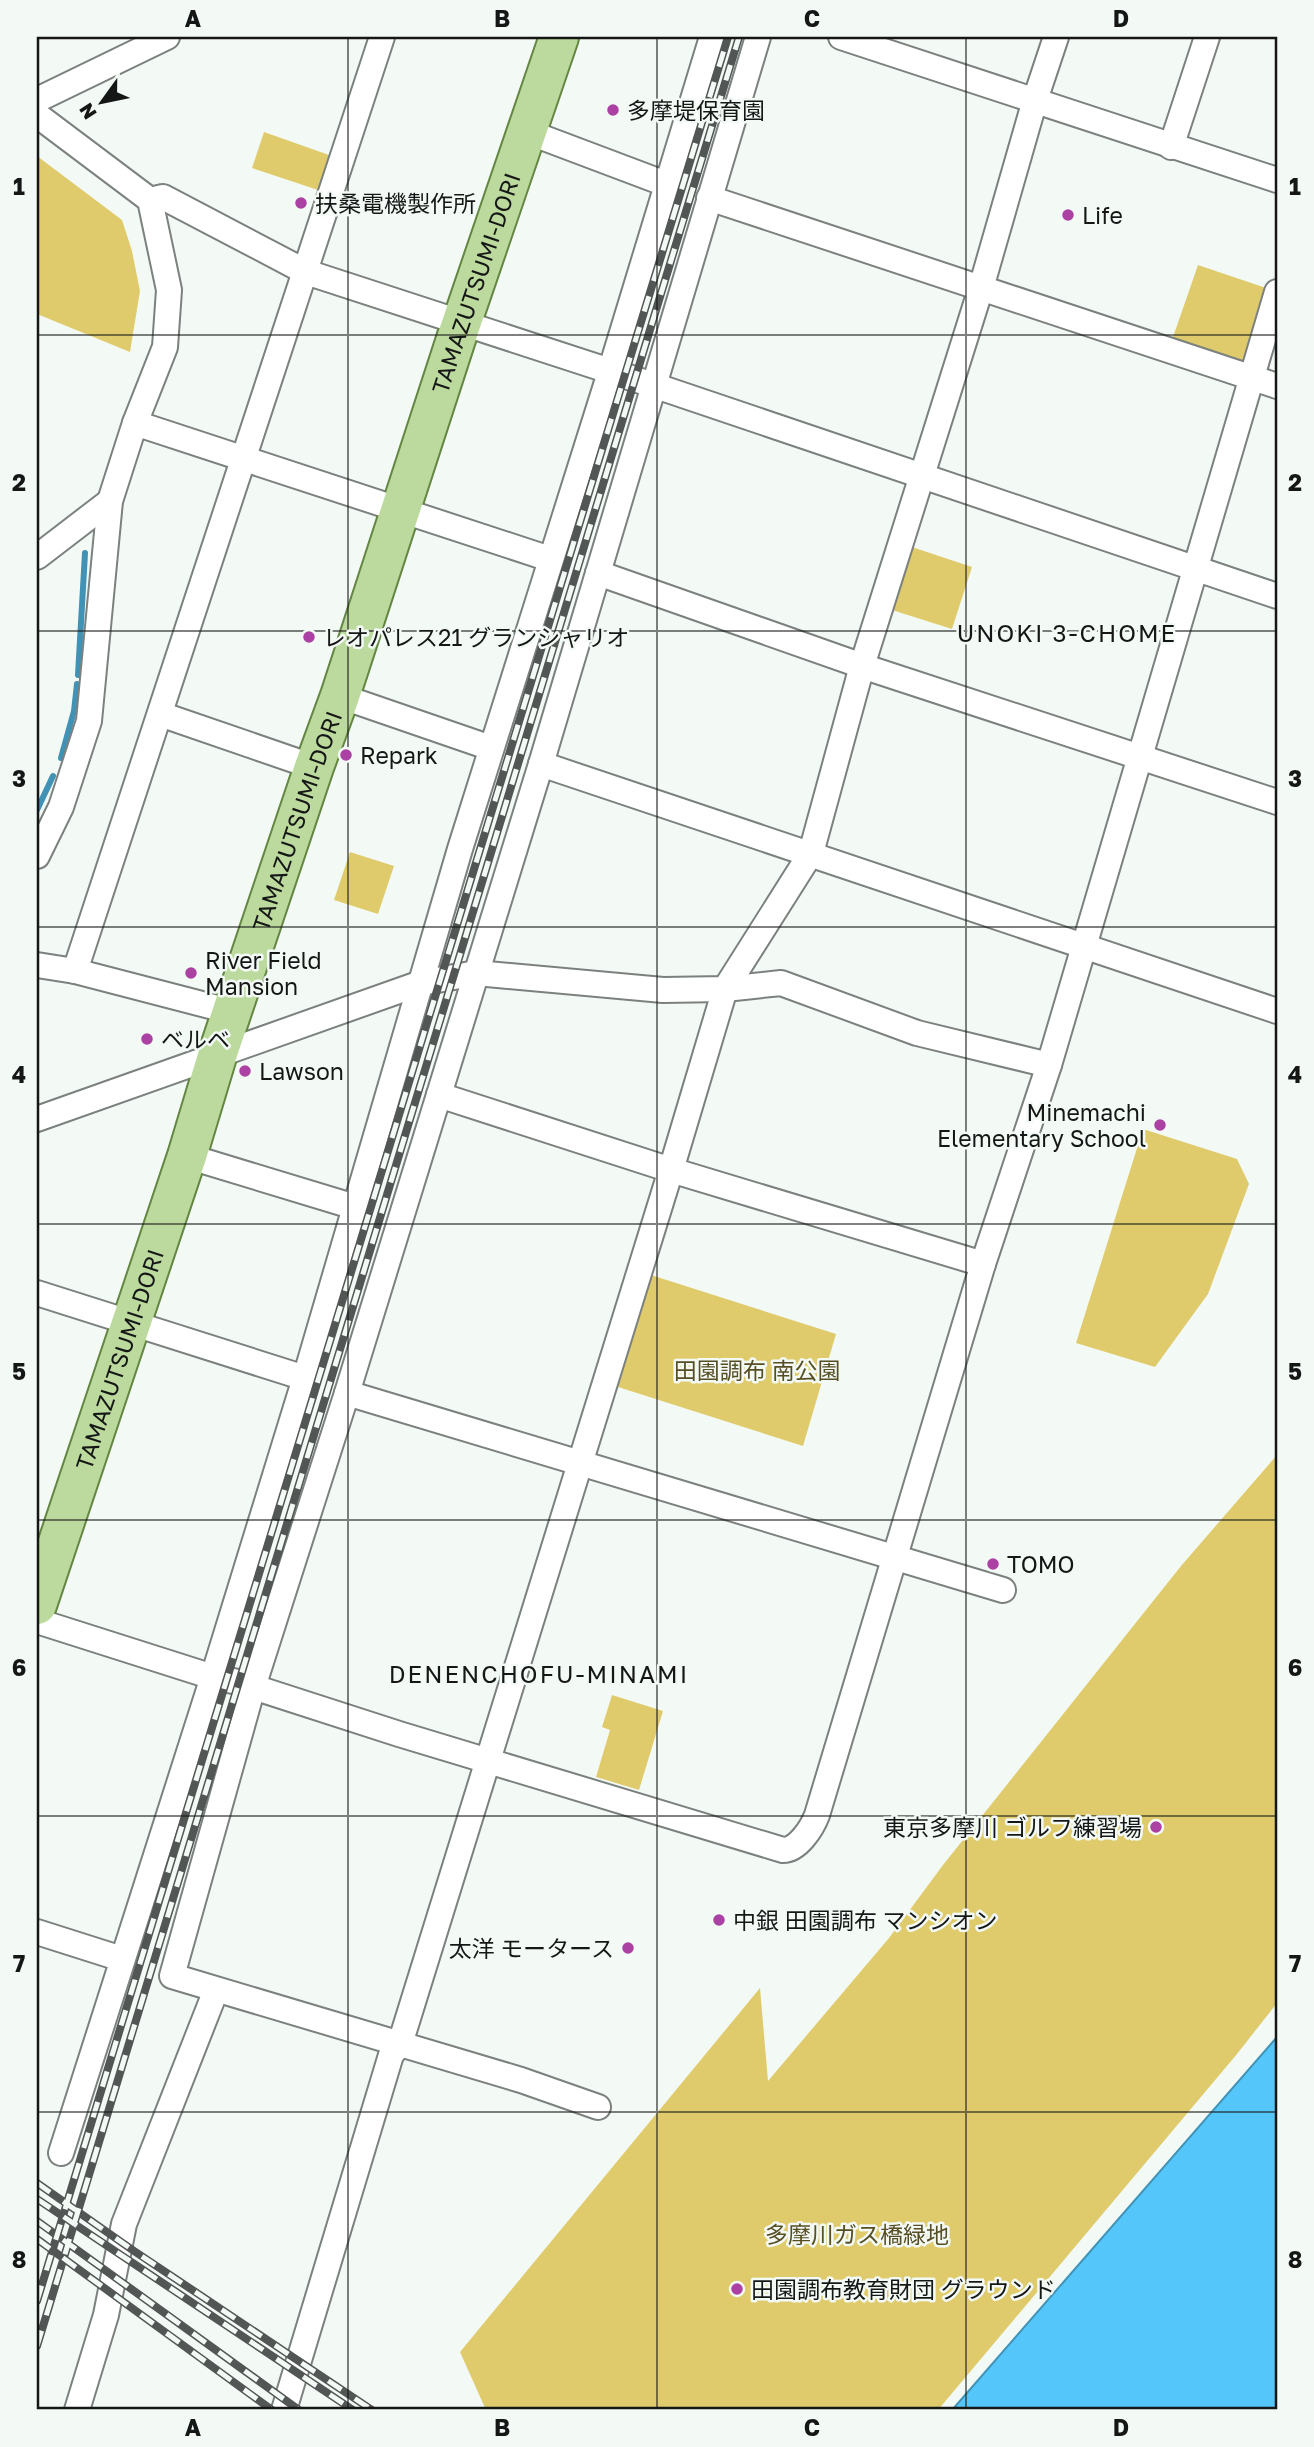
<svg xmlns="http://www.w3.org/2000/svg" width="1314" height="2447" font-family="'Golos Text','Noto Sans JP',sans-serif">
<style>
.green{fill:#e0cb6c}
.water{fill:#54c6f9;stroke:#4192b5;stroke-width:2}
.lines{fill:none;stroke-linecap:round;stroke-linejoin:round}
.stream{stroke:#4192b5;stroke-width:6}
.street-casing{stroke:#7b817e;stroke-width:28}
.primary-casing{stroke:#658643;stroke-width:42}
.street{stroke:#fff;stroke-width:24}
.primary{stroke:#bcda9d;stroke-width:38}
.rail-casing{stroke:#525654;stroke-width:8}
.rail{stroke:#f3faf6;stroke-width:5;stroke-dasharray:16;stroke-linecap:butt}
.grid{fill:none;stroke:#151716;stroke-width:2;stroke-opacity:0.55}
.poi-dot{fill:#aa41a3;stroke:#f3faf6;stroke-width:2.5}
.labels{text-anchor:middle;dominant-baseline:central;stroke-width:5;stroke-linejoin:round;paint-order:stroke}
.poi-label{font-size:23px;fill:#151716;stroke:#f3faf6;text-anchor:start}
.street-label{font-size:23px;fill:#151716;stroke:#f3faf6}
.park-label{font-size:23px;fill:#574e24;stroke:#f3faf6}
.neighbourhood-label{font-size:24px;letter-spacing:2px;fill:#151716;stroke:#f3faf6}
.neatline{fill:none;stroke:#151716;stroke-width:2.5}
.grid-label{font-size:23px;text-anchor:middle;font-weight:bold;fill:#151716}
</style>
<rect width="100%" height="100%" fill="#f3faf6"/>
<g class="green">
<path d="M 264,132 L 329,155 L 318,190 L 252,168 Z"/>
<path d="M 37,156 L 122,220 L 132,251 L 140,291 L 130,352 L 37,314 Z"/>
<path d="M 1198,265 L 1269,289 L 1244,364 L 1172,340 Z"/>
<path d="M 912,547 L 972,567 L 952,629 L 892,610 Z"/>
<path d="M 350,852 L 394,866 L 378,914 L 334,900 Z"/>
<path d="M 1143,1129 L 1237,1159 L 1249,1184 L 1208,1294 L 1155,1367 L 1076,1343 Z"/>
<path d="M 651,1275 L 836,1334 L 803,1446 L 618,1387 Z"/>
<path d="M 1277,1455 L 1277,2003 L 1237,2054 L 938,2410 L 486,2410 L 460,2352 L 760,1988 L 768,2081 L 889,1938 L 943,1865 L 1181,1566 Z"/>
<path d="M 612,1695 L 663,1711 L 639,1790 L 596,1777 L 610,1730 L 602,1727 Z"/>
</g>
<path class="water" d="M 1277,2037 L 1277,2410 L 952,2410 Z"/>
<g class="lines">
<g class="stream">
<path d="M 78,675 L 85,553"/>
<path d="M 61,758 L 74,711 L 77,684"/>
<path d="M 37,810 L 53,776"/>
</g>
<g class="street-casing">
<g id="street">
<path d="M 841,37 L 1277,180"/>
<path d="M 37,100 L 167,37"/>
<path d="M 37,115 L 150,200 L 169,290 L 165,347 L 135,423 L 110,501 L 89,721 L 61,807 L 37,856"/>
<path d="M 528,132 L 666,184"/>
<path d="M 1171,147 L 1207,37"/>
<path d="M 709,198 L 1277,386"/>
<path d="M 150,200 L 163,197 L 306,272 L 653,385 L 1277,596"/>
<path d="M 135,423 L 550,559"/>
<path d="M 37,557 L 110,501"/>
<path d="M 598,573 L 871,669 L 1277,802"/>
<path d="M 340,696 L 491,748"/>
<path d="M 160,714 L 314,767"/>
<path d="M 541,764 L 1277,1011"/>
<path d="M 37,965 L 75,971 L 233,1012"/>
<path d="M 75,971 L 382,37"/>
<path d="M 439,1095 L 671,1170 L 983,1264"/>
<path d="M 37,1119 L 421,983 L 476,973 L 663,990 L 725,989 L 781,983 L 917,1033 L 1049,1065"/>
<path d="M 187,1156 L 355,1207"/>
<path d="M 37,1293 L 305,1378"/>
<path d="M 347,1393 L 1003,1590"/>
<path d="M 37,1621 L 213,1677 L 238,1682 L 399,1734 L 783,1850 C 798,1850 812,1828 817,1815 L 983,1264 L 1049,1065 L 1277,292"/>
<path d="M 37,1932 L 122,1959"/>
<path d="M 598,2107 L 521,2080 L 172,1976 L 253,1687 L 347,1393 L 541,764 L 758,37"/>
<path d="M 61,2153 L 213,1677 L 305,1378 L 460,849 L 607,382 L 712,37"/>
<path d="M 77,2410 L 106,2315 L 124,2224 L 216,1990"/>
<path d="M 284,2410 L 391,2055 L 400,2044 L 671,1170 L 725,989 L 811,853 L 862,666 L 981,288 L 1035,100 L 1056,37"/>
</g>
</g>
<g class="primary-casing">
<g id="primary">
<path id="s1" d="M 37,1605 L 187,1156 L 218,1053 L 314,767 L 340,696 L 456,339 L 559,37"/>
</g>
</g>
<use href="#street" class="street"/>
<use href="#primary" class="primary"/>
<g class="rail-casing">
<g id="rail">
<path d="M 37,2183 L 134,2251 L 372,2410"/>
<path d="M 37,2199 L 353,2410"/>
<path d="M 37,2221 L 299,2410"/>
<path d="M 37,2239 L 272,2410"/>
<path d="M 37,2301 L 728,37"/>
<path d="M 37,2346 L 739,37"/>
</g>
</g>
<use href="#rail" class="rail"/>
</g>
<path class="grid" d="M 348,37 L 348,2410M 657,37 L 657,2410M 966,37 L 966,2410M 37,335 L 1277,335M 37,631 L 1277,631M 37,927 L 1277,927M 37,1224 L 1277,1224M 37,1520 L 1277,1520M 37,1816 L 1277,1816M 37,2112 L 1277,2112"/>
<g class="poi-dot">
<circle cx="613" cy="110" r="7"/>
<circle cx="301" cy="203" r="7"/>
<circle cx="1068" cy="215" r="7"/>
<circle cx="309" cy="637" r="7"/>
<circle cx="346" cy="755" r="7"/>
<circle cx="191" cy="973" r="7"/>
<circle cx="147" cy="1039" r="7"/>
<circle cx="245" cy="1071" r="7"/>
<circle cx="1160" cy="1125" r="7"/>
<circle cx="993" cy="1564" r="7"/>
<circle cx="1156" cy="1827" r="7"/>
<circle cx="719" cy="1920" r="7"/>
<circle cx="628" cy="1948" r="7"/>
<circle cx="737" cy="2289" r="7"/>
</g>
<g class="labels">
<g class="poi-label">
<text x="627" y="110">多摩堤保育園</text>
<text x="315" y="203">扶桑電機製作所</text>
<text x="1082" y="215">Life</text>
<text x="323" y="637">レオパレス21 グランシャリオ</text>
<text x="360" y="755">Repark</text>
<text x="205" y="960">River Field<tspan x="205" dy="26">Mansion</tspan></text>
<text x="161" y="1039">ベルベ</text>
<text x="259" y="1071">Lawson</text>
<text x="1146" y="1112" text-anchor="end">Minemachi<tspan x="1146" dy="26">Elementary School</tspan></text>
<text x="1007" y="1564">TOMO</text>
<text x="1142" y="1827" text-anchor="end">東京多摩川 ゴルフ練習場</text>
<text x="733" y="1920">中銀 田園調布 マンシオン</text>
<text x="614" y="1948" text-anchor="end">太洋 モータース</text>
<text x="751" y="2289">田園調布教育財団 グラウンド</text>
</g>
<g class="street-label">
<text stroke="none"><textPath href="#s1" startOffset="1393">TAMAZUTSUMI-DORI</textPath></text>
<text stroke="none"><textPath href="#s1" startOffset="826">TAMAZUTSUMI-DORI</textPath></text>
<text stroke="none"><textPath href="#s1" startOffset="259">TAMAZUTSUMI-DORI</textPath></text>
</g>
<g class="park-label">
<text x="757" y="1370">田園調布 南公園</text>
<text x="857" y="2234">多摩川ガス橋緑地</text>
</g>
<g class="neighbourhood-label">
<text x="1067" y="632">UNOKI 3-CHOME</text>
<text x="539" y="1673">DENENCHOFU-MINAMI</text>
</g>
</g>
<rect width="1314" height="2447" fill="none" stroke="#f3faf6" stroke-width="77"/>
<g transform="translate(102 102) rotate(237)" stroke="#f3faf6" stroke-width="5" paint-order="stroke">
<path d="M0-5L12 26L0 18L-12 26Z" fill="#151716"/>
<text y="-10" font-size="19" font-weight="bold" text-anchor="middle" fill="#151716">N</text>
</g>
<rect x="38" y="38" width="1238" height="2370" class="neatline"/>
<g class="grid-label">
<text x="193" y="27">A</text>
<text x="502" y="27">B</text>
<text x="812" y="27">C</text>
<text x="1121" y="27">D</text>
<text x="19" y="195">1</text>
<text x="1295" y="195">1</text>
<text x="19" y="491">2</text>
<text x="1295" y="491">2</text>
<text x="19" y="787">3</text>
<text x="1295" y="787">3</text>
<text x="19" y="1083">4</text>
<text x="1295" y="1083">4</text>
<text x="19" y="1380">5</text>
<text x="1295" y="1380">5</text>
<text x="19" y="1676">6</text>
<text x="1295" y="1676">6</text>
<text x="19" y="1972">7</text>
<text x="1295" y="1972">7</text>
<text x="19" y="2268">8</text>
<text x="1295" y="2268">8</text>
<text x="193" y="2436">A</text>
<text x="502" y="2436">B</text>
<text x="812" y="2436">C</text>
<text x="1121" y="2436">D</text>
</g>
</svg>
